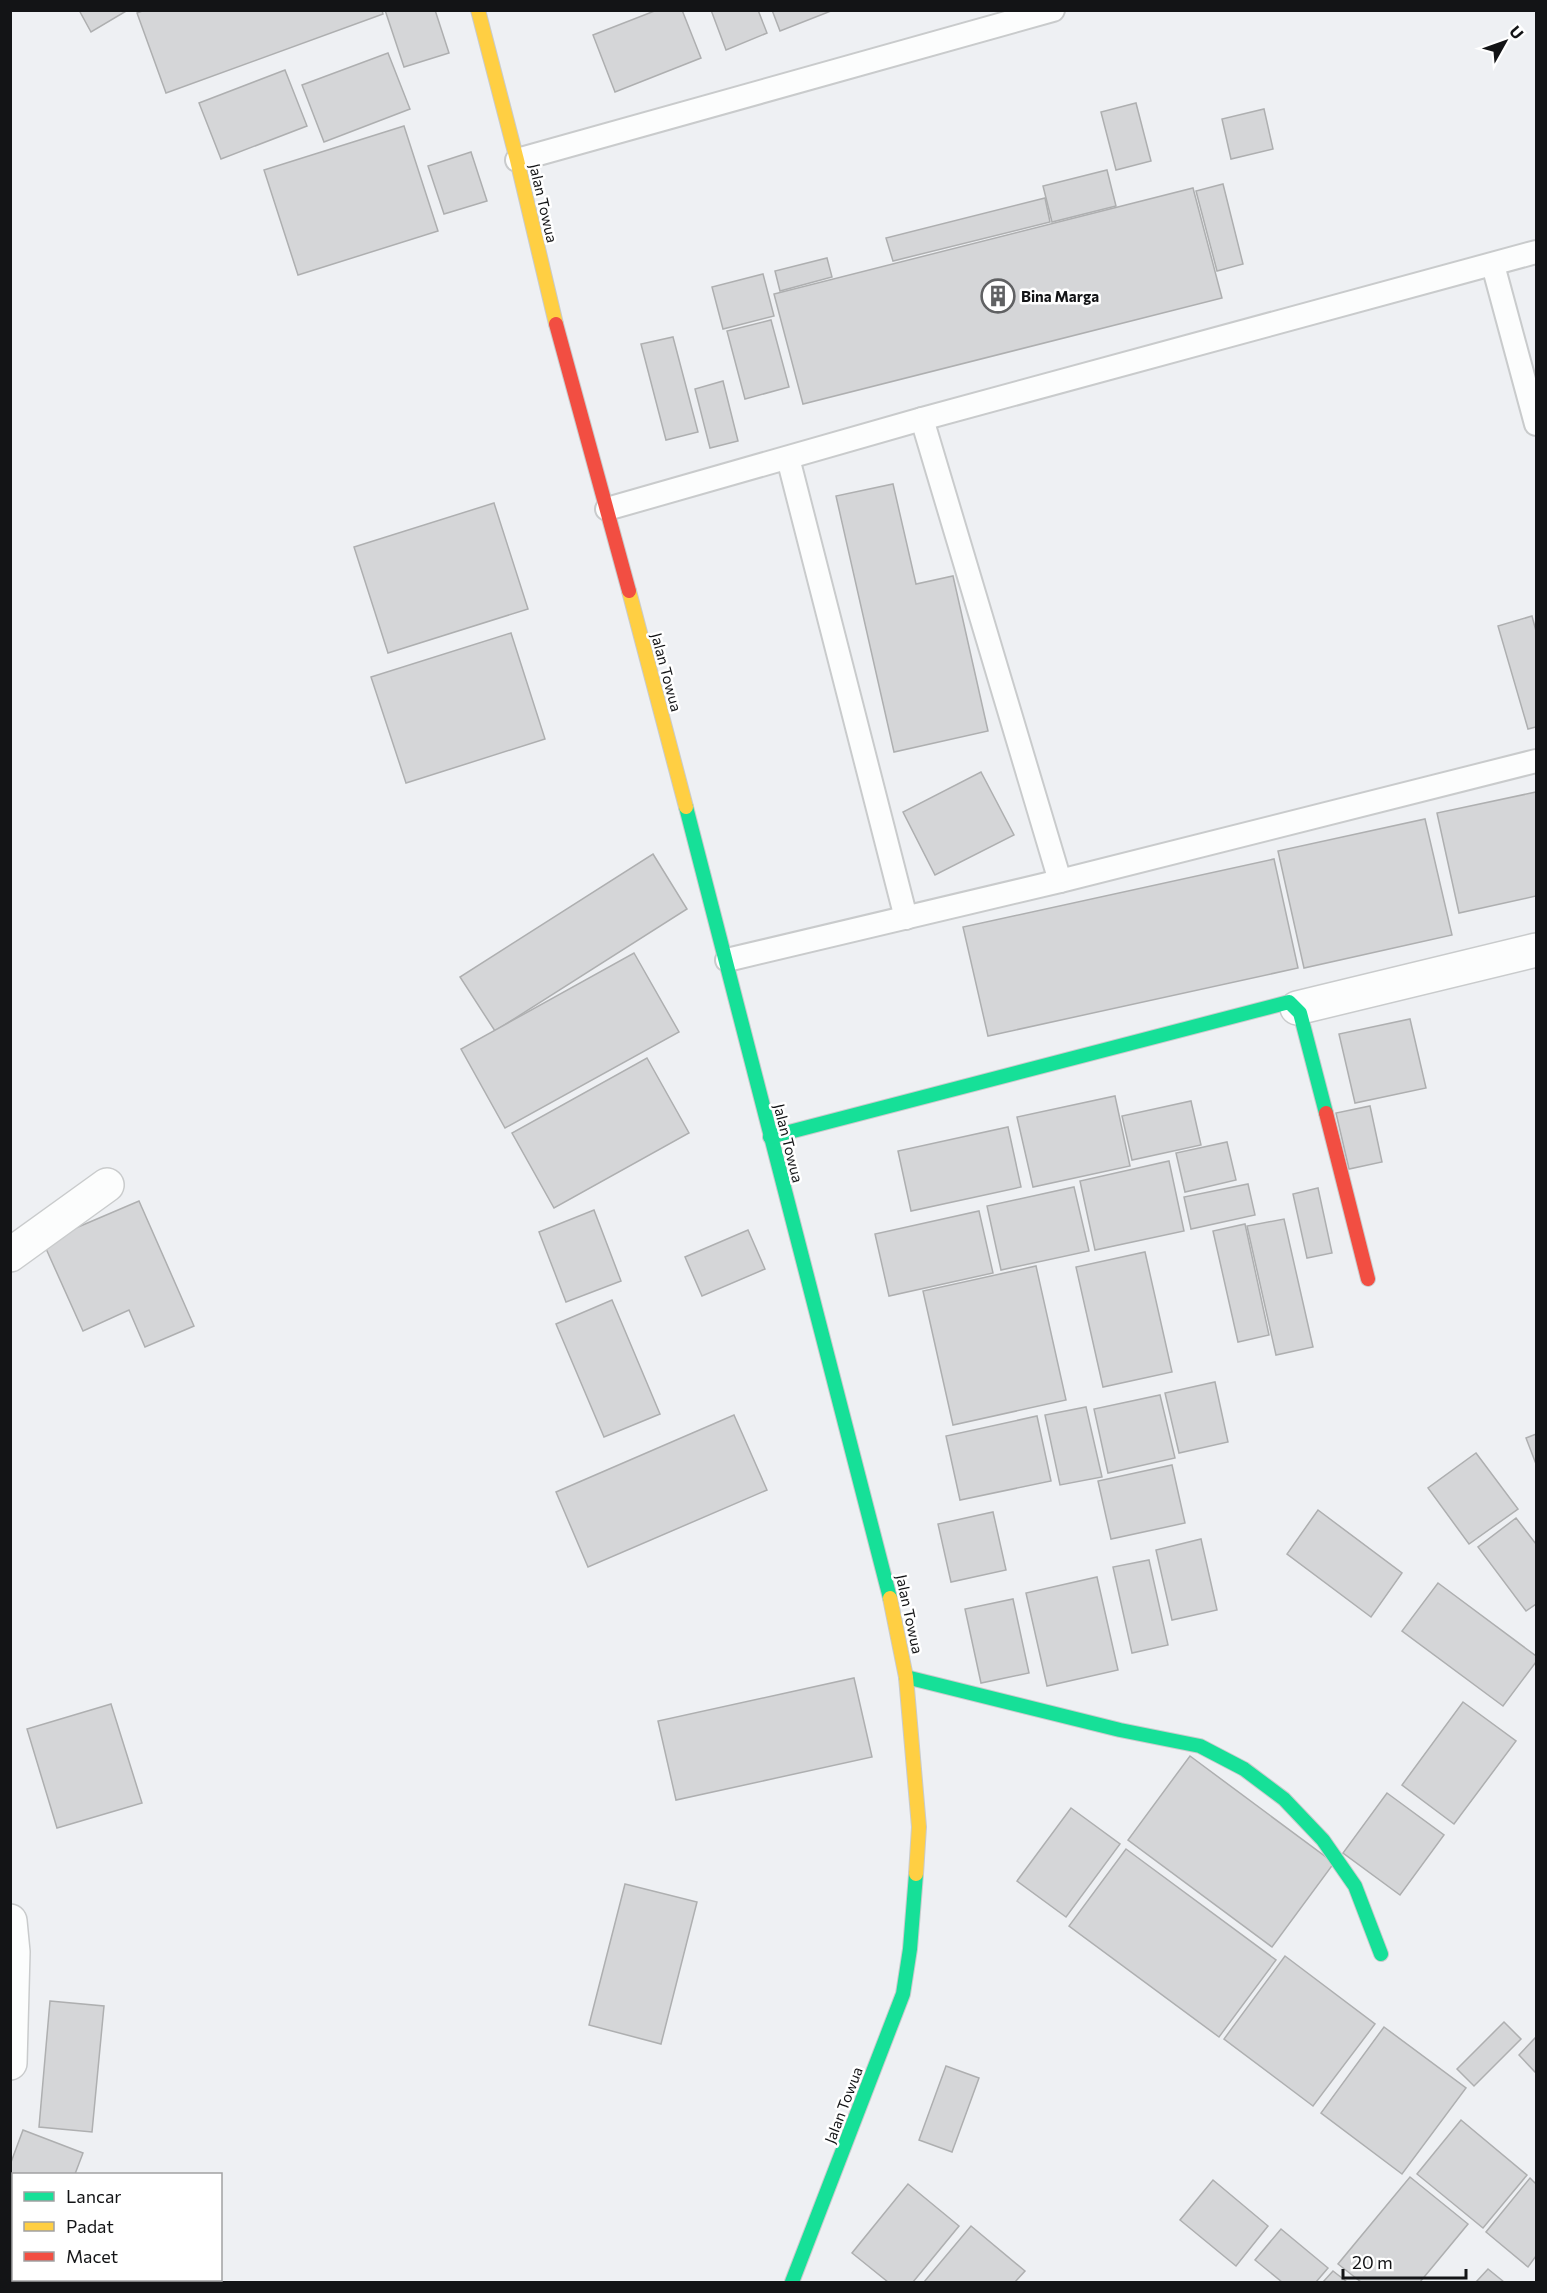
<svg xmlns="http://www.w3.org/2000/svg" width="1547" height="2293" font-family="Commissioner,sans-serif">
<style>
.building{fill:#d5d6d8;stroke:#aeafb0;stroke-width:1.5}
.lines{fill:none;stroke-linecap:round;stroke-linejoin:round}
.lane-casing{stroke:#c9cbcc;stroke-width:26}
.street-casing{stroke:#c9cbcc;stroke-width:36}
.fast-casing{stroke:#c9cbcc;stroke-width:16}
.slow-casing{stroke:#c9cbcc;stroke-width:16}
.jam-casing{stroke:#c9cbcc;stroke-width:16}
.lane{stroke:#fcfdfd;stroke-width:22}
.street{stroke:#fcfdfd;stroke-width:33}
.fast{stroke:#16e098;stroke-width:14}
.slow{stroke:#ffcf43;stroke-width:14}
.jam{stroke:#f24e42;stroke-width:14}
.labels{text-anchor:middle;dominant-baseline:central;stroke-width:5;stroke-linejoin:round;paint-order:stroke}
.street-label{font-size:15px;fill:#131416;stroke:#fff}
.poi-label{font-size:15px;font-weight:bold;fill:#131416;stroke:#fff;text-anchor:start}
</style>
<rect width="100%" height="100%" fill="#eef0f3"/>
<g class="building">
<path d="M 79,10 L 128,10 L 91,32 Z"/>
<path d="M 145,10 L 382,10 L 383,14 L 166,93 L 137,13 Z"/>
<path d="M 385,10 L 435,10 L 449,53 L 404,67 Z"/>
<path d="M 657,10 L 682,10 L 701,58 L 615,92 L 593,35 Z"/>
<path d="M 711,10 L 758,10 L 767,33 L 726,50 Z"/>
<path d="M 772,10 L 831,10 L 831,11 L 780,31 Z"/>
<path d="M 388,53 L 410,109 L 324,142 L 302,85 Z"/>
<path d="M 285,70 L 307,126 L 221,159 L 199,103 Z"/>
<path d="M 1136,103 L 1151,161 L 1116,170 L 1101,112 Z"/>
<path d="M 1264,109 L 1273,149 L 1231,159 L 1222,119 Z"/>
<path d="M 404,126 L 438,231 L 298,275 L 264,170 Z"/>
<path d="M 471,152 L 487,201 L 444,214 L 428,166 Z"/>
<path d="M 1107,170 L 1116,206 L 1052,222 L 1043,186 Z"/>
<path d="M 1223,184 L 1243,264 L 1217,271 L 1196,191 Z"/>
<path d="M 1193,188 L 1222,298 L 803,404 L 774,294 Z"/>
<path d="M 1045,198 L 1050,222 L 893,261 L 886,238 Z"/>
<path d="M 827,258 L 832,277 L 780,291 L 775,271 Z"/>
<path d="M 763,274 L 774,316 L 723,329 L 712,287 Z"/>
<path d="M 771,320 L 789,387 L 745,399 L 727,331 Z"/>
<path d="M 673,337 L 698,432 L 666,440 L 641,344 Z"/>
<path d="M 723,381 L 738,441 L 710,448 L 695,389 Z"/>
<path d="M 893,484 L 916,584 L 953,576 L 988,731 L 894,752 L 836,496 Z"/>
<path d="M 494,503 L 528,609 L 388,653 L 354,547 Z"/>
<path d="M 1532,616 L 1536,631 L 1536,727 L 1528,729 L 1498,626 Z"/>
<path d="M 511,633 L 545,739 L 406,783 L 371,677 Z"/>
<path d="M 981,772 L 1014,835 L 935,875 L 903,812 Z"/>
<path d="M 1536,792 L 1536,896 L 1459,913 L 1437,813 Z"/>
<path d="M 1425,819 L 1452,935 L 1304,968 L 1278,851 Z"/>
<path d="M 653,854 L 687,909 L 495,1031 L 460,977 Z"/>
<path d="M 1274,859 L 1298,968 L 988,1036 L 963,927 Z"/>
<path d="M 634,953 L 679,1032 L 505,1128 L 461,1049 Z"/>
<path d="M 1410,1019 L 1426,1088 L 1355,1103 L 1339,1034 Z"/>
<path d="M 647,1058 L 689,1133 L 554,1208 L 512,1133 Z"/>
<path d="M 1115,1096 L 1130,1166 L 1033,1187 L 1017,1117 Z"/>
<path d="M 1191,1101 L 1201,1145 L 1132,1160 L 1122,1116 Z"/>
<path d="M 1370,1106 L 1382,1162 L 1349,1169 L 1336,1113 Z"/>
<path d="M 1008,1127 L 1021,1187 L 911,1211 L 898,1151 Z"/>
<path d="M 1227,1142 L 1236,1180 L 1185,1192 L 1176,1153 Z"/>
<path d="M 1169,1161 L 1184,1231 L 1095,1250 L 1080,1181 Z"/>
<path d="M 1248,1184 L 1255,1215 L 1191,1229 L 1184,1197 Z"/>
<path d="M 1074,1187 L 1089,1251 L 1001,1270 L 987,1206 Z"/>
<path d="M 1318,1188 L 1332,1253 L 1307,1258 L 1293,1194 Z"/>
<path d="M 139,1201 L 194,1326 L 145,1347 L 129,1310 L 83,1331 L 43,1242 Z"/>
<path d="M 594,1210 L 621,1281 L 566,1302 L 539,1232 Z"/>
<path d="M 979,1211 L 993,1273 L 889,1296 L 875,1234 Z"/>
<path d="M 1284,1219 L 1313,1347 L 1276,1355 L 1247,1226 Z"/>
<path d="M 1245,1224 L 1269,1335 L 1238,1342 L 1213,1231 Z"/>
<path d="M 748,1230 L 765,1269 L 702,1296 L 685,1257 Z"/>
<path d="M 1145,1252 L 1172,1372 L 1103,1387 L 1076,1267 Z"/>
<path d="M 1036,1266 L 1066,1400 L 953,1425 L 923,1291 Z"/>
<path d="M 612,1300 L 660,1414 L 604,1437 L 556,1324 Z"/>
<path d="M 1215,1382 L 1228,1442 L 1179,1453 L 1165,1393 Z"/>
<path d="M 1160,1395 L 1175,1458 L 1108,1473 L 1094,1409 Z"/>
<path d="M 1086,1407 L 1102,1477 L 1060,1485 L 1045,1415 Z"/>
<path d="M 734,1415 L 767,1490 L 588,1567 L 556,1492 Z"/>
<path d="M 1037,1416 L 1051,1481 L 960,1500 L 946,1436 Z"/>
<path d="M 1536,1434 L 1536,1464 L 1526,1438 Z"/>
<path d="M 1476,1453 L 1518,1509 L 1469,1544 L 1428,1488 Z"/>
<path d="M 1172,1465 L 1185,1523 L 1111,1539 L 1098,1481 Z"/>
<path d="M 1318,1510 L 1402,1573 L 1371,1617 L 1287,1554 Z"/>
<path d="M 993,1512 L 1006,1570 L 951,1582 L 938,1524 Z"/>
<path d="M 1516,1518 L 1536,1544 L 1536,1604 L 1526,1611 L 1478,1547 Z"/>
<path d="M 1201,1539 L 1217,1610 L 1172,1620 L 1156,1550 Z"/>
<path d="M 1149,1560 L 1168,1645 L 1132,1653 L 1113,1567 Z"/>
<path d="M 1097,1577 L 1118,1670 L 1047,1686 L 1026,1593 Z"/>
<path d="M 1438,1583 L 1536,1656 L 1536,1662 L 1503,1706 L 1402,1631 Z"/>
<path d="M 1013,1599 L 1029,1673 L 981,1683 L 965,1609 Z"/>
<path d="M 854,1678 L 872,1757 L 676,1800 L 658,1721 Z"/>
<path d="M 1463,1702 L 1516,1741 L 1454,1824 L 1402,1785 Z"/>
<path d="M 111,1704 L 142,1803 L 57,1828 L 27,1729 Z"/>
<path d="M 1190,1756 L 1334,1863 L 1272,1947 L 1128,1840 Z"/>
<path d="M 1387,1793 L 1444,1835 L 1400,1895 L 1343,1853 Z"/>
<path d="M 1071,1808 L 1120,1844 L 1066,1917 L 1017,1881 Z"/>
<path d="M 1126,1849 L 1276,1960 L 1219,2037 L 1069,1926 Z"/>
<path d="M 625,1884 L 697,1902 L 661,2044 L 589,2025 Z"/>
<path d="M 1285,1956 L 1375,2024 L 1313,2106 L 1224,2039 Z"/>
<path d="M 50,2001 L 104,2006 L 92,2132 L 39,2127 Z"/>
<path d="M 1504,2022 L 1521,2039 L 1474,2086 L 1457,2069 Z"/>
<path d="M 1384,2027 L 1466,2088 L 1402,2174 L 1321,2113 Z"/>
<path d="M 1536,2037 L 1536,2073 L 1519,2055 Z"/>
<path d="M 946,2066 L 979,2078 L 952,2152 L 919,2140 Z"/>
<path d="M 1461,2120 L 1527,2175 L 1483,2228 L 1417,2174 Z"/>
<path d="M 23,2130 L 83,2153 L 75,2174 L 14,2174 L 14,2227 L 10,2226 L 10,2165 Z"/>
<path d="M 1410,2177 L 1468,2224 L 1420,2282 L 1361,2282 L 1338,2264 Z"/>
<path d="M 1530,2178 L 1536,2184 L 1536,2256 L 1528,2267 L 1486,2232 Z"/>
<path d="M 1213,2180 L 1268,2226 L 1236,2266 L 1180,2220 Z"/>
<path d="M 908,2184 L 959,2226 L 913,2282 L 888,2282 L 852,2253 Z"/>
<path d="M 971,2226 L 1025,2271 L 1015,2282 L 924,2282 Z"/>
<path d="M 1281,2229 L 1328,2268 L 1316,2282 L 1282,2282 L 1255,2260 Z"/>
<path d="M 1488,2269 L 1504,2282 L 1476,2282 Z"/>
<path d="M 1333,2271 L 1347,2282 L 1323,2282 Z"/>
</g>
<g class="lines">
<g class="lane-casing">
<g id="lane">
<path d="M 517,160 L 1053,10"/>
<path d="M 1493,265 L 1536,424"/>
<path d="M 922,419 L 1060,881"/>
<path d="M 788,458 L 906,918"/>
<path d="M 607,509 L 922,419 L 1536,252"/>
<path d="M 727,960 L 1060,881 L 1536,761"/>
</g>
</g>
<g class="street-casing">
<g id="street">
<path d="M 1297,1008 L 1536,950"/>
<path d="M 10,1255 L 107,1185"/>
<path d="M 10,1921 L 13,1952 L 10,2063"/>
</g>
</g>
<g class="fast-casing">
<g id="fast">
<path d="M 686,807 L 890,1598"/>
<path d="M 770,1137 L 1289,1002 L 1300,1013 L 1326,1113"/>
<path d="M 906,1677 L 1120,1730 L 1200,1746 L 1244,1769 L 1284,1799 L 1323,1840 L 1355,1886 L 1381,1954"/>
<path d="M 792,2282 L 903,1994 L 910,1949 L 916,1874"/>
</g>
</g>
<g class="slow-casing">
<g id="slow">
<path d="M 478,10 L 517,160 L 556,324"/>
<path d="M 629,591 L 686,807"/>
<path d="M 890,1598 L 906,1677 L 919,1827 L 916,1874"/>
</g>
</g>
<g class="jam-casing">
<g id="jam">
<path d="M 556,324 L 629,591"/>
<path d="M 1326,1113 L 1368,1279"/>
</g>
</g>
<use href="#lane" class="lane"/>
<use href="#street" class="street"/>
<use href="#fast" class="fast"/>
<use href="#slow" class="slow"/>
<use href="#jam" class="jam"/>
</g>
<defs>
<g id="building-ring" transform="scale(1.725)"><circle r="9.5" fill="#fff" stroke="#606163" stroke-width="1.5"/><path d="M-4-6H4V6H1V3H-1V6H-4ZM-2.5-4.3h1.7v1.8h-1.7ZM.8-4.3h1.7v1.8H.8ZM-2.5-1h1.7V.8h-1.7ZM.8-1h1.7V.8H.8Z" fill="#606163"/></g>
</defs>
<g fill-rule="evenodd">
<use href="#building-ring" x="998" y="296"/>
</g>
<g class="labels">
<g class="street-label">
<text transform="translate(544 203) rotate(77)">Jalan Towua</text>
<text transform="translate(667 672) rotate(75)">Jalan Towua</text>
<text transform="translate(789 1143) rotate(76)">Jalan Towua</text>
<text transform="translate(910 1614) rotate(78)">Jalan Towua</text>
<text transform="translate(843 2105) rotate(-69)">Jalan Towua</text>
</g>
<g class="poi-label">
<text x="1021" y="296">Bina Marga</text>
</g>
</g>
<rect width="1547" height="2293" fill="none" stroke="#131416" stroke-width="24"/>
<rect x="12" y="2173" width="210" height="108" fill="#ffffff" stroke="#a1a1a2" stroke-width="1.5"/>
<rect x="24" y="2192" width="30" height="9" fill="#16e098" stroke="#a1a1a2" stroke-width="1.5"/>
<text x="66" y="2203" font-size="18" fill="#131416">Lancar</text>
<rect x="24" y="2222" width="30" height="9" fill="#ffcf43" stroke="#a1a1a2" stroke-width="1.5"/>
<text x="66" y="2233" font-size="18" fill="#131416">Padat</text>
<rect x="24" y="2252" width="30" height="9" fill="#f24e42" stroke="#a1a1a2" stroke-width="1.5"/>
<text x="66" y="2263" font-size="18" fill="#131416">Macet</text>
<g transform="translate(1505 42) rotate(50)" stroke="#ffffff" stroke-width="4.5" paint-order="stroke">
<path d="M0-4.5L10 22L0 15L-10 22Z" fill="#131416"/>
<text y="-9" font-size="16" font-weight="bold" text-anchor="middle" fill="#131416">U</text>
</g>
<path d="M1343 2269v9h123v-9" fill="none" stroke="#131416" stroke-width="3"/>
<text x="1352" y="2269" font-size="18" fill="#131416" stroke="#ffffff" stroke-width="4.5" paint-order="stroke">20 m</text>
</svg>
